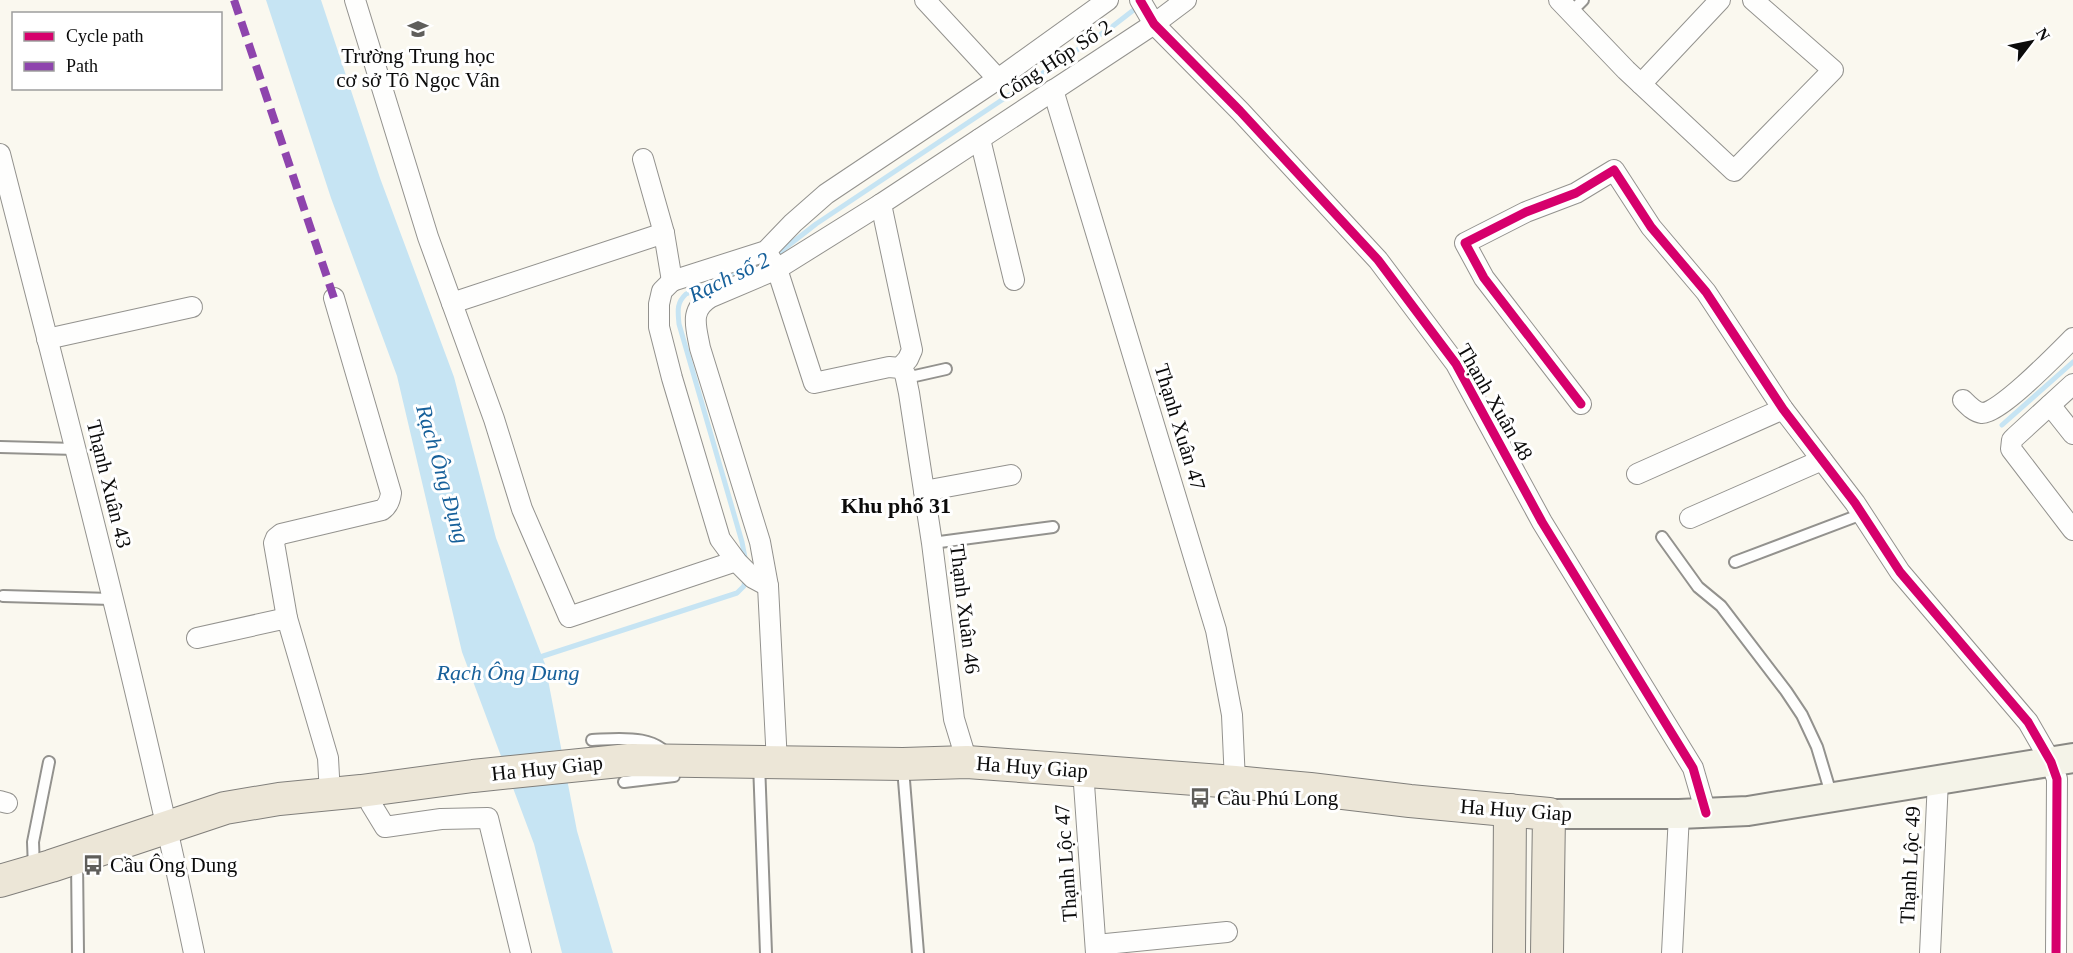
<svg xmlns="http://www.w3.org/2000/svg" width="2073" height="953" font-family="Georgia,serif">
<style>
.water{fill:#c6e4f3}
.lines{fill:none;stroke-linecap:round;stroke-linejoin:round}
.stream{stroke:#c6e4f3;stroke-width:5}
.lane-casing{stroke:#93928e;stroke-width:14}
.street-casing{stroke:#93928e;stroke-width:22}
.secondary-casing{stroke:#898884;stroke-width:32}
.primary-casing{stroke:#807f7b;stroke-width:34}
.lane{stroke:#fefefd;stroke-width:10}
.street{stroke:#fefefd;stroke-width:20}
.secondary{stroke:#f4f3e8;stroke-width:28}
.primary{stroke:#ece6d7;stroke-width:32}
.quiet{stroke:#8e44ad;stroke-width:8;stroke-dasharray:15 8;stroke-linecap:butt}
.cycleway-casing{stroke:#fff;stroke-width:13}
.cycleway{stroke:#d6006c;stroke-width:9}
.labels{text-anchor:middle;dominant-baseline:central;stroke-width:6;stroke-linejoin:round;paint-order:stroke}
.poi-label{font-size:21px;fill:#0b0b0b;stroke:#fff;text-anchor:start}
.street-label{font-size:21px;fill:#0b0b0b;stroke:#fff}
.water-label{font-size:22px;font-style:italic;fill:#17609a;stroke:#fff}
.neighbourhood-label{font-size:22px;font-weight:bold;fill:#0b0b0b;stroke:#fff}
</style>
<rect width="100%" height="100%" fill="#faf8ef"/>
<path class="water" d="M 266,0 L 321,0 L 380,178 L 454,377 L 496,538 L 545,664 L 577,831 L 613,953 L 562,953 L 534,844 L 462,652 L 397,376 L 331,198 Z"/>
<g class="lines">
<g class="stream">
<path d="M 775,256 L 816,224 L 1113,26 L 1140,5"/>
<path d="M 2002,425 L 2073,362"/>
<path d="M 746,563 L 742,542 L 679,324 C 678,312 676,303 686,294 L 767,261"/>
<path d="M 537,658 L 737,593 L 744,586 L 745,578"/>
</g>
<g class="lane-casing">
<g id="lane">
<path d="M 1571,12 L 1583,0"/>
<path d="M 906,378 L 946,369"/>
<path d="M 0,447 L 76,449"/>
<path d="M 1662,537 L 1698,587 L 1721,606 L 1786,691 L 1802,715 L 1817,747 L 1832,797"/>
<path d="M 932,543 L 1053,527"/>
<path d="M 1735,562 L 1862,514"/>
<path d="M 3,596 L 112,599"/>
<path d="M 592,740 C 617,739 659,733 672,762 C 674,766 674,772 674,776 L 624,782"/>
<path d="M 759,763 L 766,953"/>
<path d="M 903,768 L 918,953"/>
<path d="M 77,860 L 78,953"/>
<path d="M 34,868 L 33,842 L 49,762"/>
</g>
</g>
<g class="street-casing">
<g id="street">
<path d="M 355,0 L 428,237 L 494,419 L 522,509 L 569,617 L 736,561"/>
<path d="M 925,0 L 998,79 L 1108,0"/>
<path d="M 1140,0 L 1154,24 L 1240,111 L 1378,260 L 1456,364 L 1542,522 L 1693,768 L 1706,813"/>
<path d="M 1559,0 L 1626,70 L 1734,171 L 1833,70 L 1753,0"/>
<path d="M 1641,84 L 1720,0"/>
<path d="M 1053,90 L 1216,630 L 1232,715 L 1235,782"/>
<path d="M 980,139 L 1014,280"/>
<path d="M 0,154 C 68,420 138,685 194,953"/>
<path d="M 643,159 L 664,233 L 672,281"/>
<path d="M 766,251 L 777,269 L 814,383 L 889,367 L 900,368 L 905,374 L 909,393 L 932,543 L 954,719 L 967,762"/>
<path d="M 672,281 L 766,251 L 793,223 L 826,194 L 998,79"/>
<path d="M 672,281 L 662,291 L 659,304 L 659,327 L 672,378 L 720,539 L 737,562 L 753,578 L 768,586"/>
<path d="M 452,303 L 664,233"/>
<path d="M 47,339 L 192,307"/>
<path d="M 900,368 L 908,359 L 912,350 L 881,204 L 1154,24 L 1186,0"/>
<path d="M 2073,384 L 2015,437 L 2012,440 L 2011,449 L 2073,530"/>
<path d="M 1963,400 C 1968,405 1974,412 1982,413 C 1999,414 2059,352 2073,338"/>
<path d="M 1581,404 L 1484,278 L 1465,243 L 1526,212 L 1576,193 L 1614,170 L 1651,227 L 1706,292 L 1783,409 L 1855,503 L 1900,572 L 2028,722 L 2051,762 L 2057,779 L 2056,953"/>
<path d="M 2050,405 L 2073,434"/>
<path d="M 1637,474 L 1783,409"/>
<path d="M 924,491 L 1011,475"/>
<path d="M 1690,518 L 1822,460"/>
<path d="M 287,618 L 274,543 L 276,538 L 281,534 L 382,510 C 388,506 390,501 391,493 L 334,298"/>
<path d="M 197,638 L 287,618 L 328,758 L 330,795"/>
<path d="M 777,763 L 768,586 L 760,542 L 700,348 C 696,326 689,310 711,297 L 777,269 L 881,204"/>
<path d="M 1083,770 L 1096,953"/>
<path d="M 374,790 L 371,804 L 385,827 L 441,819 L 488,818 L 521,953"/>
<path d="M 0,801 L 7,803"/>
<path d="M 1096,945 L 1227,932"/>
<path d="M 1672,953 L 1679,814"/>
<path d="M 1930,953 L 1938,780"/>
</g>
</g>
<g class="secondary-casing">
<path id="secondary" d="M 1549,814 L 1679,814 L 1748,811 L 2073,758"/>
</g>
<g class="primary-casing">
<g id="primary">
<path d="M 0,881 L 51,866 L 225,808 L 279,799 L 361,791 L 473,776 L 629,760 L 903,764 L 967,762 L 1235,782 L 1310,789 L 1410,801 L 1549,814 L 1547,953"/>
<path d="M 1509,953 L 1510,810"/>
</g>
</g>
<use href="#lane" class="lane"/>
<use href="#street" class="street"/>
<use href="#secondary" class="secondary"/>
<use href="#primary" class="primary"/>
<path class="quiet" d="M 234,0 L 334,298"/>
<g class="cycleway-casing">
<g id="cycleway">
<path d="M 1140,0 L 1154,24 L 1240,111 L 1378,260 L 1456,364 L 1542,522 L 1693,768 L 1706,813"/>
<path d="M 1581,404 L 1484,278 L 1465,243 L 1526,212 L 1576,193 L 1614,170 L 1651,227 L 1706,292 L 1783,409 L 1855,503 L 1900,572 L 2028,722 L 2051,762 L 2057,779 L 2056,953"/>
</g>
</g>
<use href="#cycleway" class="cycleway"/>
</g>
<defs>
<g id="school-bare" transform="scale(1.62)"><path d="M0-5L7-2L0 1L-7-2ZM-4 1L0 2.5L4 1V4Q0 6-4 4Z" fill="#5f5e5b" stroke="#fff" stroke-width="2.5" paint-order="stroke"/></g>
<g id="bus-bare" transform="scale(1.62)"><path d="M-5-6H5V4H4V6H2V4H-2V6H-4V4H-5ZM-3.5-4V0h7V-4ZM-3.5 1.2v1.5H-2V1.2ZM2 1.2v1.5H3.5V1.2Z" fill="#5f5e5b" stroke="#fff" stroke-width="2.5" paint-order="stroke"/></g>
</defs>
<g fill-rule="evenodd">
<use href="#school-bare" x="418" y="29"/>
<use href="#bus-bare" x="1200" y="798"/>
<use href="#bus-bare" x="93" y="865"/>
</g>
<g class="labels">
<g class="poi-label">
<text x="418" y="56" text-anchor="middle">Trường Trung học<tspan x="418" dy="24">cơ sở Tô Ngọc Vân</tspan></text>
<text x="1217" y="798">Cầu Phú Long</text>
<text x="110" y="865">Cầu Ông Dung</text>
</g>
<g class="street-label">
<text transform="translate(1055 60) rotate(-33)">Cống Hộp Số 2</text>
<text transform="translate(1495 402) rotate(60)">Thạnh Xuân 48</text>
<text transform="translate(1180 427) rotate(73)">Thạnh Xuân 47</text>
<text transform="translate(109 484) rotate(76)">Thạnh Xuân 43</text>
<text transform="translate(965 609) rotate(83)">Thạnh Xuân 46</text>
<text transform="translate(1032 767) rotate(4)">Ha Huy Giap</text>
<text transform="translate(547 768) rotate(-6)">Ha Huy Giap</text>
<text transform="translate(1516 810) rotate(4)">Ha Huy Giap</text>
<text transform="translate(1066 863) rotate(-94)">Thạnh Lộc 47</text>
<text transform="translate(1910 865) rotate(-87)">Thạnh Lộc 49</text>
</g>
<g class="water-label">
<text transform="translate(729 277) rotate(-26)">Rạch số 2</text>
<text transform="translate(443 474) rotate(74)">Rạch Ông Đụng</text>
<text x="508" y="672">Rạch Ông Dung</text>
</g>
<g class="neighbourhood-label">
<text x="896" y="505">Khu phố 31</text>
</g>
</g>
<rect x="12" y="12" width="210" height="78" fill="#ffffff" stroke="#9d9d9d" stroke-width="1.5"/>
<rect x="24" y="32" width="30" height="9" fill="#d6006c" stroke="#9d9d9d" stroke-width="1.5"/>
<text x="66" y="42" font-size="18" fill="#0b0b0b">Cycle path</text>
<rect x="24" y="62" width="30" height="9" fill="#8e44ad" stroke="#9d9d9d" stroke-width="1.5"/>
<text x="66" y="72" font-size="18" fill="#0b0b0b">Path</text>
<g transform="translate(2031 42) rotate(58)" stroke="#ffffff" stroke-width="4.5" paint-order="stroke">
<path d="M0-4.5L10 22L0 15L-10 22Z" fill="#0b0b0b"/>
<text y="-9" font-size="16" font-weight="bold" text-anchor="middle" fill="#0b0b0b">N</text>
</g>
</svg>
